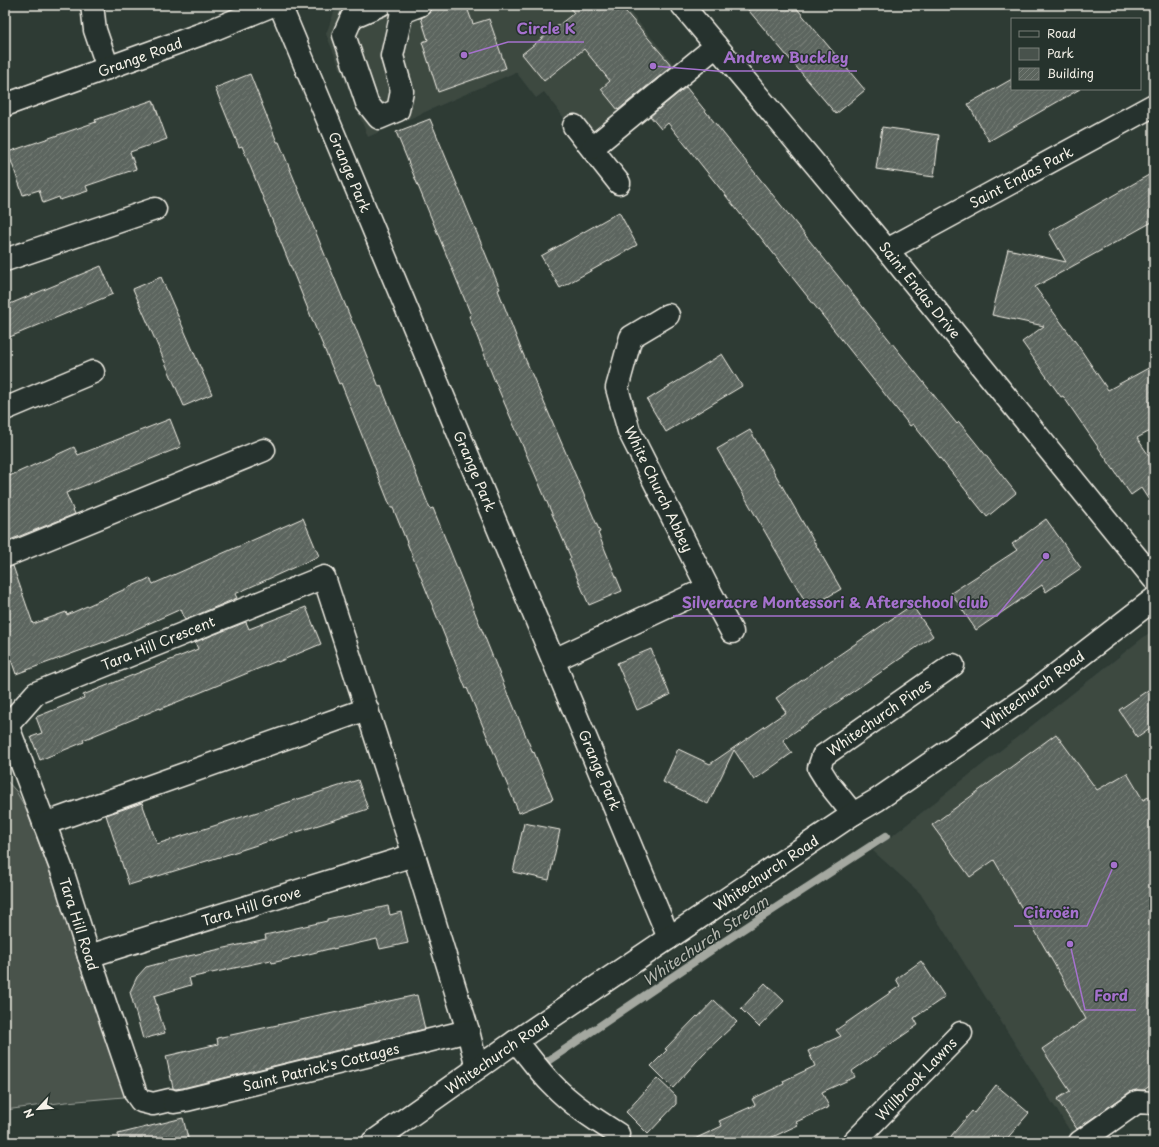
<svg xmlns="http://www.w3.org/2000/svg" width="1159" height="1147" font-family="'Playpen Sans',sans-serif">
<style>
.built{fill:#3c4841}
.green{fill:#48524c;stroke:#9ea29a}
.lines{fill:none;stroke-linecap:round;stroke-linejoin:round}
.stream{stroke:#a4a8a0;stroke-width:8}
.building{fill:url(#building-hatch);stroke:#f4f1e8}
.minor-casing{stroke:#f4f1e8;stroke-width:25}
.major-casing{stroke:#f4f1e8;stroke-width:25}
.minor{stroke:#26332d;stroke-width:22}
.major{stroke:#26332d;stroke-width:22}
.labels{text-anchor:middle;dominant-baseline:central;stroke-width:3;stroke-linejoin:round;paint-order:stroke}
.street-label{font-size:14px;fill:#f4f1e8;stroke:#26332d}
.water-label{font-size:15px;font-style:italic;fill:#b8bab2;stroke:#26332d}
.leader{fill:none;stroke:#a571cd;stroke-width:1.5}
.callout-dot{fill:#a571cd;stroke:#26332d;stroke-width:1.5}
.callout-label{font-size:15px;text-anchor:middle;font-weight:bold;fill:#a571cd;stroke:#26332d;stroke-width:3;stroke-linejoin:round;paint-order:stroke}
</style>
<defs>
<pattern id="building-hatch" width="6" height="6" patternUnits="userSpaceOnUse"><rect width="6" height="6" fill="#5c655e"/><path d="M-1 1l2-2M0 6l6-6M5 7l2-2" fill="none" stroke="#747c75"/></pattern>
</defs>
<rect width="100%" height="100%" fill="#2e3b34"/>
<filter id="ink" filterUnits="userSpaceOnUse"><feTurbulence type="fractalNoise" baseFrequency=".025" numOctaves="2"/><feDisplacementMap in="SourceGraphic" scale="8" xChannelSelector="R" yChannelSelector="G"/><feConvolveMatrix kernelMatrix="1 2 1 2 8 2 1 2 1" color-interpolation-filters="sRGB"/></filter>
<g filter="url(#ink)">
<g class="built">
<path d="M 349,5 L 624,5 L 677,68 L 587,148 L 544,92 L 536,98 L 516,72 L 368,137 L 326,34 L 334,12 Z"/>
<path d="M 1154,629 L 1154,1086 L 1075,1139 L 920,893 L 873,851 Z"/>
</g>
<path class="green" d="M 5,779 L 16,791 L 25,807 L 135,1096 L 66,1102 L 5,1110 Z"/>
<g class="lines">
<path class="stream" d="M 539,1067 L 725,941 L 886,836"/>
</g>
<g class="building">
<path d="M 432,5 L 466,5 L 473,24 L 489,19 L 506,68 L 438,92 L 422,42 L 428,40 L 421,18 L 429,13 Z"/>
<path d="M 568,5 L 620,5 L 672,66 L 618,110 L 601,89 L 610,81 L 584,49 L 544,81 L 522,54 L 574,13 Z"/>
<path d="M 744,5 L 794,5 L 865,90 L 836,114 Z"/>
<path d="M 250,74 L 277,142 L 279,142 L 353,324 L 354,324 L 379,387 L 381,386 L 430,509 L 433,508 L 508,695 L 509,695 L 533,753 L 534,752 L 553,799 L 519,813 L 467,688 L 466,689 L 393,508 L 391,508 L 341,383 L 339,384 L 316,329 L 242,146 L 239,147 L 215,88 Z"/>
<path d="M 1012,79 L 1012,89 L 1080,89 L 989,141 L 968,104 Z"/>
<path d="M 686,87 L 957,424 L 959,422 L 1016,493 L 987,517 L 913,424 L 910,426 L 758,234 L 757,235 L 668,123 L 661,129 L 650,116 Z"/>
<path d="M 153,100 L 167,139 L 130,152 L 136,169 L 86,186 L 88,191 L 60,200 L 59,197 L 43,203 L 39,190 L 23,195 L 8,152 L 96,122 L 95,120 Z"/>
<path d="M 430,119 L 500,289 L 498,290 L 521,349 L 600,532 L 598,533 L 622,591 L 589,605 L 569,559 L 571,558 L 494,379 L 469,316 L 471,315 L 396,132 Z"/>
<path d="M 882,127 L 939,135 L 934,177 L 876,169 Z"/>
<path d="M 1154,172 L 1154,221 L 1035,287 L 1077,344 L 1108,390 L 1154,365 L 1154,429 L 1137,438 L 1154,463 L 1154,508 L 1141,488 L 1131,495 L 1063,396 L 1061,397 L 1022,342 L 1044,326 L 992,315 L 1008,249 L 1066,262 L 1049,232 Z"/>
<path d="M 619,212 L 637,245 L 560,288 L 541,256 Z"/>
<path d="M 101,266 L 113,294 L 5,339 L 5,306 Z"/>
<path d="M 161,277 L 212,394 L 184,406 L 133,289 Z"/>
<path d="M 722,354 L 742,386 L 666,432 L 647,400 Z"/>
<path d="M 170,419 L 181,447 L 66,493 L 75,514 L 5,542 L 5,478 L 74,447 L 78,455 Z"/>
<path d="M 750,430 L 841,589 L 809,608 L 717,449 Z"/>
<path d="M 303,518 L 319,556 L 235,594 L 237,598 L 185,620 L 181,609 L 105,643 L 104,642 L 16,674 L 5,642 L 5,568 L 13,566 L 33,624 L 66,612 L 67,615 L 150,578 L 153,584 Z"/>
<path d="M 1046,519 L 1081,568 L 1046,592 L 1042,585 L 976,630 L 951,593 L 1017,550 L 1012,544 Z"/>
<path d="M 912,605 L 933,636 L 783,740 L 792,753 L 754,780 L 734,750 L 708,804 L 663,782 L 678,749 L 710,764 L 786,712 L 776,698 Z"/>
<path d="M 306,607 L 321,644 L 278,662 L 277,661 L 160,709 L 160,708 L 83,740 L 84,742 L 40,760 L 31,737 L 42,733 L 36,717 L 84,698 L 83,695 L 198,649 L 195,642 L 246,622 L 249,629 Z"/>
<path d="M 651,649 L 670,695 L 637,710 L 617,663 Z"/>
<path d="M 1154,686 L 1154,725 L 1137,737 L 1119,710 Z"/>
<path d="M 1056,734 L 1097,790 L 1127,773 L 1143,800 L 1154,794 L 1154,1083 L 1144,1090 L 1137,1090 L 1130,1092 L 1077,1129 L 1057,1099 L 1070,1091 L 1042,1049 L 1086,1019 L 994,860 L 970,877 L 932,825 Z"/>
<path d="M 358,780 L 368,809 L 226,855 L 129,885 L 106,815 L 142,803 L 157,844 Z"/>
<path d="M 524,823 L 560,830 L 549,880 L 513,872 Z"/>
<path d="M 388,906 L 390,915 L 401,912 L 408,943 L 380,949 L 377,939 L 333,949 L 333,948 L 272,963 L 271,960 L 189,978 L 191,985 L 154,996 L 165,1033 L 143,1039 L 130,992 L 137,977 L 146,967 L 184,957 L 266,939 L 265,935 L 327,921 L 327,919 Z"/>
<path d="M 921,961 L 945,997 L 914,1018 L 918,1025 L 852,1071 L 855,1077 L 822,1092 L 829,1107 L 796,1122 L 798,1125 L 762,1142 L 688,1142 L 722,1126 L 719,1121 L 755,1105 L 752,1099 L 784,1084 L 783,1081 L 815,1066 L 808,1051 L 841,1036 L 836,1030 L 900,986 L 896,979 Z"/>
<path d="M 765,983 L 784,1001 L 759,1027 L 741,1009 Z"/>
<path d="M 417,995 L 425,1029 L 183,1088 L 175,1089 L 173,1088 L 166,1056 L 218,1044 L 217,1038 Z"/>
<path d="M 714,1000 L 737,1022 L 703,1054 L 673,1088 L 651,1066 L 667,1050 L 665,1049 L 697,1016 L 698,1017 Z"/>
<path d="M 657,1078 L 676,1096 L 676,1104 L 648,1134 L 626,1112 Z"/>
<path d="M 996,1085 L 1029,1113 L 1004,1142 L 946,1142 L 972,1111 L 974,1113 Z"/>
<path d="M 183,1118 L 189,1142 L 119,1142 L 118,1134 Z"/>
</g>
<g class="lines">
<g class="minor-casing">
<g id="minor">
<path d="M 92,5 L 95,30 L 108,68"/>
<path d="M 280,5 L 669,938"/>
<path d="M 380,5 L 352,17 L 344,35 L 367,103 L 379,118 L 398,110 L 402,91 L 392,56 L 402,12"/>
<path d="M 399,5 L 402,12 L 420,5"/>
<path d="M 682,5 L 887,250 L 1154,579"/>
<path d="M 574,126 L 619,183"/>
<path d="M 592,148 L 716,46"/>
<path d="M 887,250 L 1154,105"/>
<path d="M 5,260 L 155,209"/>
<path d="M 668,315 L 631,337 L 617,388 L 629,431 L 708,588 L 732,632"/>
<path d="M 5,409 L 93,372"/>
<path d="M 5,556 L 264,450"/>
<path d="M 554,660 L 708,588"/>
<path d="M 5,719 L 63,873 L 89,956 L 136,1094 L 141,1101 L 153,1104 L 170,1100"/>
<path d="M 5,728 L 36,693 L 324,577 L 414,855 L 468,1031 L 477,1068"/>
<path d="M 853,814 L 829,784 L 819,768 L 823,756 L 953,665"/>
<path d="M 44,824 L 367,709"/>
<path d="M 89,956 L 414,855"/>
<path d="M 516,1041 C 528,1055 538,1070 552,1084 C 571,1104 594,1119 618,1134"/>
<path d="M 174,1102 L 186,1100 L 468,1031"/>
<path d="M 373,1142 L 516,1041 L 853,814 L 877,800 L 1031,694 L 1154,599"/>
<path d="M 854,1142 L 961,1033"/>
<path d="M 1080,1142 L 1137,1102 L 1154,1103"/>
</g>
</g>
<g class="major-casing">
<path id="major" d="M 5,105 L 207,32 L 273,5"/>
</g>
<use href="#minor" class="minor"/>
<use href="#major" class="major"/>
</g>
</g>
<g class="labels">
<g class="street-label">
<text transform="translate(140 57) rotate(-20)">Grange Road</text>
<text transform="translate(350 172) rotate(67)">Grange Park</text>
<text transform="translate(1021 177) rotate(-28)">Saint Endas Park</text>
<text transform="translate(920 290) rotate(51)">Saint Endas Drive</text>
<text transform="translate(475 471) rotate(67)">Grange Park</text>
<text transform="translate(659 489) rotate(64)">White Church Abbey</text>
<text transform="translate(158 643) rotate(-22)">Tara Hill Crescent</text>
<text transform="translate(1033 690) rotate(-36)">Whitechurch Road</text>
<text transform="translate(879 717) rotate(-35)">Whitechurch Pines</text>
<text transform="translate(600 770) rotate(67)">Grange Park</text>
<text transform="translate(766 873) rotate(-34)">Whitechurch Road</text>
<text transform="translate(251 906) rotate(-17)">Tara Hill Grove</text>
<text transform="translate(79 924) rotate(72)">Tara Hill Road</text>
<text transform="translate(497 1055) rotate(-35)">Whitechurch Road</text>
<text transform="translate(321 1067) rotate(-14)">Saint Patrick's Cottages</text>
<text transform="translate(916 1079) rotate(-46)">Willbrook Lawns</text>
</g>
<g class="water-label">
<text transform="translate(705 940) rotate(-34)">Whitechurch Stream</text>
</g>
</g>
<path class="leader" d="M464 55L508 42H584M653 66L716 71H857M1046 556L997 616H673M1114 865L1087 926H1014M1070 944L1085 1010H1136"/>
<g class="callout-dot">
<circle cx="464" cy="55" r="4"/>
<circle cx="653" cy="66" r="4"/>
<circle cx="1046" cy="556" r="4"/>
<circle cx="1114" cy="865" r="4"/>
<circle cx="1070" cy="944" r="4"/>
</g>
<g class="callout-label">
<text x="546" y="34">Circle K</text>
<text x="786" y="63">Andrew Buckley</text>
<text x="835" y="608">Silveracre Montessori &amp; Afterschool club</text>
<text x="1051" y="918">Citroën</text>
<text x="1111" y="1001">Ford</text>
</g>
<rect width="1159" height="1147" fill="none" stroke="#26332d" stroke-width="20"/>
<rect x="10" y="10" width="1139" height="1127" fill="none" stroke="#f4f1e8" stroke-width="1.5" filter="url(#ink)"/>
<rect x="1011" y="18" width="130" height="72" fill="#26332d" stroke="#787f78"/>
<rect x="1019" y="31" width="20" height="6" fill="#26332d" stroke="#787f78"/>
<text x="1047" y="38" font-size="12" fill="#f4f1e8">Road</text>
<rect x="1019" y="48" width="20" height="12" fill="#48524c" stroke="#787f78"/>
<text x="1047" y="58" font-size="12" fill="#f4f1e8">Park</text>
<rect x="1019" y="68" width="20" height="12" fill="url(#building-hatch)" stroke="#787f78"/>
<text x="1047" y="78" font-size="12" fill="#f4f1e8">Building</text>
<g transform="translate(38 1109) rotate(244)" stroke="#26332d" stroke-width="3" paint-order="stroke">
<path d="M0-3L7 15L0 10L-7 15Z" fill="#f4f1e8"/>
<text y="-6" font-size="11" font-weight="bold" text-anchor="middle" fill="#f4f1e8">N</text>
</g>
</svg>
